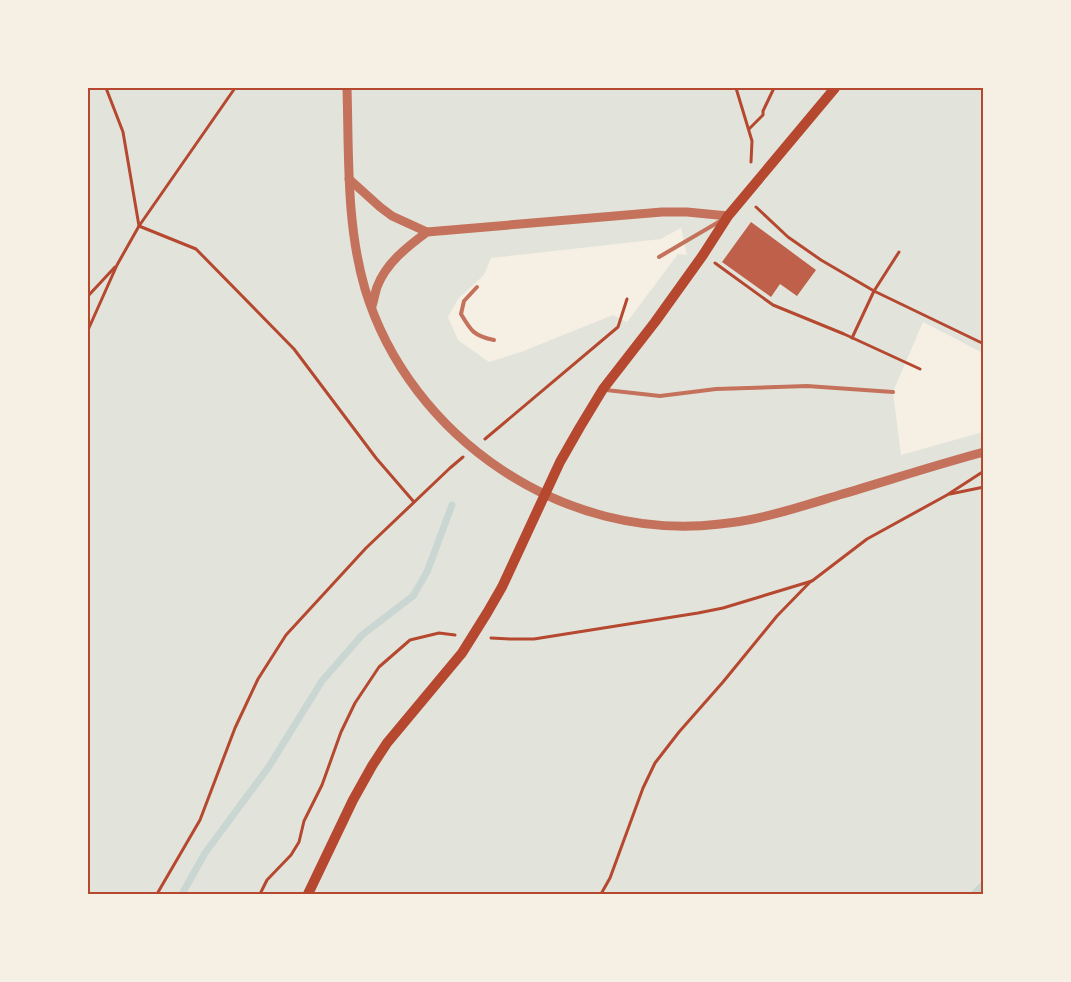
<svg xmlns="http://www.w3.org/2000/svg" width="1071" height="982" font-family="Cabin,sans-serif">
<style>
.green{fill:#e2e4dc;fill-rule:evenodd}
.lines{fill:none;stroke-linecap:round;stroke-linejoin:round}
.stream{stroke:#c9d6d2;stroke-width:7}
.building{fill:#bf614a}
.path{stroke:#b5482f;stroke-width:3}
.service{stroke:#c5725c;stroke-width:4}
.tertiary{stroke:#c5725c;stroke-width:9}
.secondary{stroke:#b5482f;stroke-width:10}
.neatline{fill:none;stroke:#b5482f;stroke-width:2}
</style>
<rect width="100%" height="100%" fill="#f6efe4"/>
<path class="green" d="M 88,88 L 983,88 L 983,353 L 923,322 L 893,392 L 901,455 L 983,432 L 983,894 L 88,894 ZM 681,228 L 687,255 L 678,254 L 627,322 L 613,315 L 521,352 L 489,362 L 458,340 L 448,317 L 458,299 L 484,275 L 491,258 L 661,239 Z"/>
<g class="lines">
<g class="stream">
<path d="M 182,894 L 205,853 L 268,768 L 322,681 L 362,635 L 413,596 L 427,572 L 452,505"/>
<path d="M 974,894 L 984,884"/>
</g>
</g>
<path class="building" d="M 751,222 L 816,270 L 797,296 L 780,284 L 771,297 L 722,262 Z"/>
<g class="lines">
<g class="path">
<path d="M 106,88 L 123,132 L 139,226 L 196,249 L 294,349 L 376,458 L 414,502"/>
<path d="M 736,88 L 752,141 L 751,162"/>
<path d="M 749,129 L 763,115 L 763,111 L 774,88"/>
<path d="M 756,207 L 788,237 L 821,260 L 874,291 L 984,344"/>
<path d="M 715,263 L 773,305 L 844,334 L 920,369"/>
<path d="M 88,296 L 115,267"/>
<path d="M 88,330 L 117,265 L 139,226 L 235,88"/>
<path d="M 852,338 L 874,291 L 899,252"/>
<path d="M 485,439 L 618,327 L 627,299"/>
<path d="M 950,494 L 984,487"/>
<path d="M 491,638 L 510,639 L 534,639 L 698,613 L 723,608 L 812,581 L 867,539 L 947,495 L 984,471"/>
<path d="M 157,894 L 200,820 L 235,728 L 258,679 L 286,635 L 366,548 L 450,468 L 463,457"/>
<path d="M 260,894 L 267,880 L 291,855 L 299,842 L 304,821 L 322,785 L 341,732 L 355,703 L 379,667 L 410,640 L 439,633 L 455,635"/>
<path d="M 601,894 L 610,878 L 643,788 L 655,763 L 679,732 L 723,682 L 777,616 L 811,581"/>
</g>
<g class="service">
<path d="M 659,257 L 722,220"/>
<path d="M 477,287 L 464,301 L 461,314 C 471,331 474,336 494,340"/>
<path d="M 606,390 L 660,396 L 716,389 L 807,386 L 893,392"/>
</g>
<g class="tertiary">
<path d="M 347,88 C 349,154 346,224 365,289 C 410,438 565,543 720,524 C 761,520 800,507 839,495 C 887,481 935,465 984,452"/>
<path d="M 349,179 L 380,207 L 392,216 L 427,232 L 662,212 L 687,212 L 728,216"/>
<path d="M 372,306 C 374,300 375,293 377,287 C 386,263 407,247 427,232"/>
</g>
<path class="secondary" d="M 308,894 L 353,800 L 372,766 L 387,743 L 462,653 L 487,613 L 502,587 L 560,462 L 580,427 L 603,389 L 655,322 L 703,255 L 728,216 L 835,88"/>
</g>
<rect width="1071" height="982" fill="none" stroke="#f6efe4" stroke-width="178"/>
<rect x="89" y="89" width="893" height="804" class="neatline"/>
</svg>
